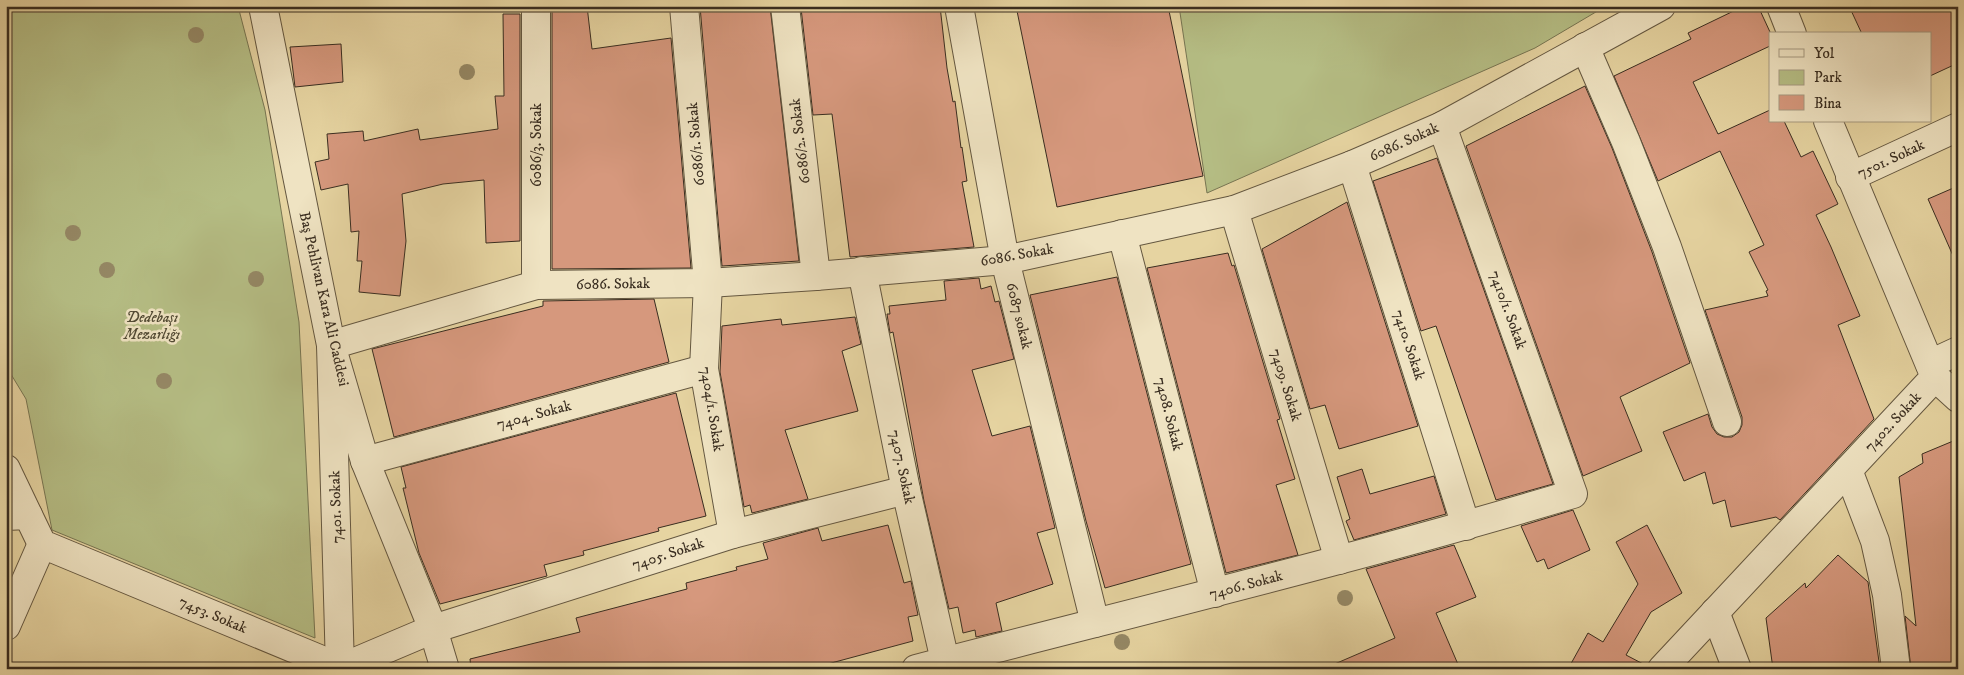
<svg xmlns="http://www.w3.org/2000/svg" width="1964" height="675" font-family="'IM FELL DW Pica',serif">
<style>
.green{fill:#b5bd84;stroke:#777552}
.building{fill:#d6987d;stroke:#392d20}
.lines{fill:none;stroke-linecap:round;stroke-linejoin:round}
.minor-casing{stroke:#645740;stroke-width:30}
.minor{stroke:#efe3c2;stroke-width:28}
.tree{fill:#958865}
.labels{text-anchor:middle;dominant-baseline:central;stroke-width:5;stroke-linejoin:round;paint-order:stroke}
.street-label{font-size:15px;fill:#392d20;stroke:#efe3c2}
.park-label{font-size:15px;font-style:italic;fill:#524a34;stroke:#efe3c2}
</style>
<rect width="100%" height="100%" fill="#e6d4a1"/>
<filter id="stains"><feTurbulence type="fractalNoise" baseFrequency=".004" numOctaves="4"/><feColorMatrix values="0 0 0 0 .2 0 0 0 0 .09 0 0 0 0 .02 0 0 0 .5 -.17"/></filter>
<radialGradient id="worn" r=".72"><stop offset=".6" stop-color="#630" stop-opacity="0"/><stop offset="1" stop-color="#630" stop-opacity=".3"/></radialGradient>
<g class="green">
<path d="M 6,6 L 238,6 L 265,110 L 299,322 L 315,638 L 52,530 L 26,399 L 6,366 Z"/>
<path d="M 1179,6 L 1606,6 L 1535,48 L 1207,193 Z"/>
</g>
<g class="building">
<path d="M 563,6 L 587,6 L 592,49 L 671,38 L 691,268 L 552,269 L 552,8 Z"/>
<path d="M 700,6 L 770,6 L 799,261 L 722,266 Z"/>
<path d="M 818,6 L 940,6 L 947,68 L 953,102 L 955,101 L 961,148 L 962,147 L 967,181 L 962,182 L 974,247 L 850,257 L 832,114 L 813,115 L 801,8 Z"/>
<path d="M 1016,6 L 1168,6 L 1203,176 L 1057,207 Z"/>
<path d="M 1744,6 L 1758,6 L 1770,32 L 1770,46 L 1693,82 L 1718,134 L 1770,110 L 1770,121 L 1784,121 L 1801,157 L 1813,151 L 1838,204 L 1816,215 L 1831,247 L 1860,316 L 1838,325 L 1874,419 L 1780,520 L 1776,517 L 1731,527 L 1725,500 L 1713,504 L 1705,472 L 1684,481 L 1663,432 L 1708,414 L 1712,427 L 1717,434 L 1724,437 L 1732,437 L 1739,432 L 1742,425 L 1742,417 L 1705,310 L 1768,296 L 1766,291 L 1768,290 L 1749,252 L 1764,245 L 1720,151 L 1658,181 L 1614,76 L 1691,39 L 1688,33 Z"/>
<path d="M 1849,6 L 1958,6 L 1958,63 L 1930,76 L 1930,34 L 1862,34 Z"/>
<path d="M 503,14 L 520,14 L 520,241 L 486,243 L 484,180 L 443,184 L 402,194 L 406,241 L 400,296 L 359,292 L 362,261 L 357,261 L 359,231 L 351,232 L 348,184 L 321,190 L 315,162 L 329,159 L 327,134 L 363,131 L 364,141 L 418,129 L 420,140 L 498,129 L 495,96 L 504,96 Z"/>
<path d="M 341,44 L 343,82 L 295,87 L 290,47 Z"/>
<path d="M 1585,86 L 1612,148 L 1652,252 L 1690,363 L 1620,397 L 1642,451 L 1583,476 L 1466,146 Z"/>
<path d="M 1437,158 L 1553,484 L 1496,500 L 1436,326 L 1421,331 L 1373,181 Z"/>
<path d="M 1958,186 L 1958,267 L 1928,199 Z"/>
<path d="M 1347,202 L 1418,426 L 1339,449 L 1325,405 L 1310,409 L 1262,249 Z"/>
<path d="M 1228,253 L 1232,266 L 1234,265 L 1280,419 L 1277,420 L 1295,479 L 1276,485 L 1298,555 L 1226,573 L 1147,268 Z"/>
<path d="M 1117,277 L 1191,564 L 1105,588 L 1086,521 L 1030,295 Z"/>
<path d="M 979,278 L 981,289 L 991,286 L 995,302 L 999,301 L 1014,359 L 972,370 L 992,436 L 1030,426 L 1055,528 L 1037,533 L 1053,584 L 996,603 L 1002,631 L 976,637 L 975,630 L 963,633 L 958,607 L 949,609 L 924,501 L 893,332 L 890,333 L 887,314 L 890,314 L 889,306 L 946,300 L 944,281 Z"/>
<path d="M 654,299 L 669,362 L 394,437 L 372,349 L 543,306 L 543,301 Z"/>
<path d="M 855,317 L 861,344 L 842,351 L 858,411 L 785,430 L 808,499 L 752,513 L 750,505 L 744,507 L 720,372 L 722,326 L 781,319 L 782,325 Z"/>
<path d="M 676,393 L 706,516 L 658,528 L 659,531 L 583,551 L 584,555 L 544,565 L 547,576 L 440,604 L 419,553 L 403,488 L 406,488 L 401,467 Z"/>
<path d="M 1958,439 L 1958,669 L 1911,669 L 1905,616 L 1916,626 L 1899,477 L 1923,463 L 1922,454 Z"/>
<path d="M 1362,469 L 1370,494 L 1434,476 L 1446,514 L 1354,540 L 1346,521 L 1350,519 L 1337,477 Z"/>
<path d="M 1573,510 L 1590,550 L 1548,569 L 1544,559 L 1537,562 L 1521,526 Z"/>
<path d="M 888,525 L 904,583 L 911,581 L 918,615 L 908,617 L 913,641 L 809,669 L 471,669 L 470,659 L 580,632 L 576,618 L 687,589 L 686,583 L 737,570 L 736,567 L 768,559 L 763,543 L 818,528 L 822,541 Z"/>
<path d="M 1647,525 L 1682,593 L 1651,612 L 1626,655 L 1647,666 L 1647,669 L 1568,669 L 1588,633 L 1603,642 L 1638,584 L 1616,542 Z"/>
<path d="M 1454,545 L 1476,597 L 1436,613 L 1460,669 L 1323,669 L 1395,638 L 1366,569 Z"/>
<path d="M 1838,555 L 1868,582 L 1880,669 L 1773,669 L 1766,618 L 1805,583 L 1806,588 Z"/>
</g>
<g class="lines">
<g class="minor-casing">
<g id="minor">
<path d="M 263,6 L 331,345 L 365,461 L 433,629 L 445,669"/>
<path d="M 684,6 L 708,283 L 704,369 L 733,534"/>
<path d="M 785,6 L 816,276"/>
<path d="M 959,6 L 1005,260 L 1095,623"/>
<path d="M 1781,6 L 1792,34"/>
<path d="M 1585,47 L 1626,142 L 1667,247 L 1727,422"/>
<path d="M 1352,165 L 1466,526"/>
<path d="M 1850,177 L 1958,127"/>
<path d="M 1234,210 L 1339,560"/>
<path d="M 1122,234 L 1215,593"/>
<path d="M 862,271 L 906,490 L 945,661"/>
<path d="M 536,285 L 536,6"/>
<path d="M 1930,364 L 1958,351"/>
<path d="M 1935,377 L 1958,398"/>
<path d="M 365,461 L 704,369"/>
<path d="M 6,469 L 28,515"/>
<path d="M 1848,470 L 1875,541 L 1887,595 L 1896,669"/>
<path d="M 6,516 L 28,515 L 42,544 L 341,668 L 433,629 L 733,534 L 906,490"/>
<path d="M 1715,612 L 1737,669"/>
<path d="M 6,626 L 42,544"/>
<path d="M 340,669 L 331,345 L 536,285 L 708,283 L 816,276 L 1005,260 L 1234,210 L 1352,165 L 1442,126 L 1661,6"/>
<path d="M 916,669 C 1135,612 1356,559 1573,494 L 1442,126"/>
<path d="M 1662,669 L 1935,377 L 1828,121"/>
</g>
</g>
<use href="#minor" class="minor"/>
</g>
<g class="tree">
<circle cx="196" cy="35" r="8"/>
<circle cx="467" cy="72" r="8"/>
<circle cx="73" cy="233" r="8"/>
<circle cx="107" cy="270" r="8"/>
<circle cx="256" cy="279" r="8"/>
<circle cx="164" cy="381" r="8"/>
<circle cx="1345" cy="598" r="8"/>
<circle cx="1122" cy="642" r="8"/>
</g>
<g class="labels">
<g class="street-label">
<text transform="translate(800 141) rotate(-97)">6086/2. Sokak</text>
<text transform="translate(1404 142) rotate(-24)">6086. Sokak</text>
<text transform="translate(696 144) rotate(-95)">6086/1. Sokak</text>
<text transform="translate(536 145) rotate(-90)">6086/3. Sokak</text>
<text transform="translate(1891 159) rotate(-25)">7501. Sokak</text>
<text transform="translate(1017 255) rotate(-10)">6086. Sokak</text>
<text transform="translate(613 284) rotate(-1)">6086. Sokak</text>
<text transform="translate(324 299) rotate(77)">Baş Pehlivan Kara Ali Caddesi</text>
<text transform="translate(1508 310) rotate(70)">7410/1. Sokak</text>
<text transform="translate(1019 316) rotate(76)">6087 sokak</text>
<text transform="translate(1409 345) rotate(72)">7410. Sokak</text>
<text transform="translate(1286 385) rotate(73)">7409. Sokak</text>
<text transform="translate(712 409) rotate(81)">7404/1. Sokak</text>
<text transform="translate(1169 414) rotate(76)">7408. Sokak</text>
<text transform="translate(534 415) rotate(-15)">7404. Sokak</text>
<text transform="translate(1893 422) rotate(-47)">7402. Sokak</text>
<text transform="translate(902 467) rotate(78)">7407. Sokak</text>
<text transform="translate(336 507) rotate(-92)">7401. Sokak</text>
<text transform="translate(668 554) rotate(-18)">7405. Sokak</text>
<text transform="translate(1246 585) rotate(-15)">7406. Sokak</text>
<text transform="translate(213 615) rotate(23)">7453. Sokak</text>
</g>
<g class="park-label">
<text x="152" y="317">Dedebaşı<tspan x="152" dy="17">Mezarlığı</tspan></text>
</g>
</g>
<rect width="1964" height="675" fill="none" stroke="#e6d4a1" stroke-width="25"/>
<rect x="8" y="8" width="1949" height="660" fill="none" stroke="#392d20" stroke-width="2.5"/>
<rect x="12" y="12" width="1939" height="650" fill="none" stroke="#392d20"/>
<rect x="1769" y="32" width="162" height="90" fill="#efe3c2" stroke="#a69a81"/>
<rect x="1779" y="49" width="25" height="8" fill="#efe3c2" stroke="#a69a81"/>
<text x="1814" y="58" font-size="15" fill="#392d20">Yol</text>
<rect x="1779" y="70" width="25" height="15" fill="#b5bd84" stroke="#a69a81"/>
<text x="1814" y="82" font-size="15" fill="#392d20">Park</text>
<rect x="1779" y="95" width="25" height="15" fill="#d6987d" stroke="#a69a81"/>
<text x="1814" y="108" font-size="15" fill="#392d20">Bina</text>
<rect width="100%" height="100%" filter="url(#stains)"/>
<rect width="100%" height="100%" fill="url(#worn)"/>
</svg>
